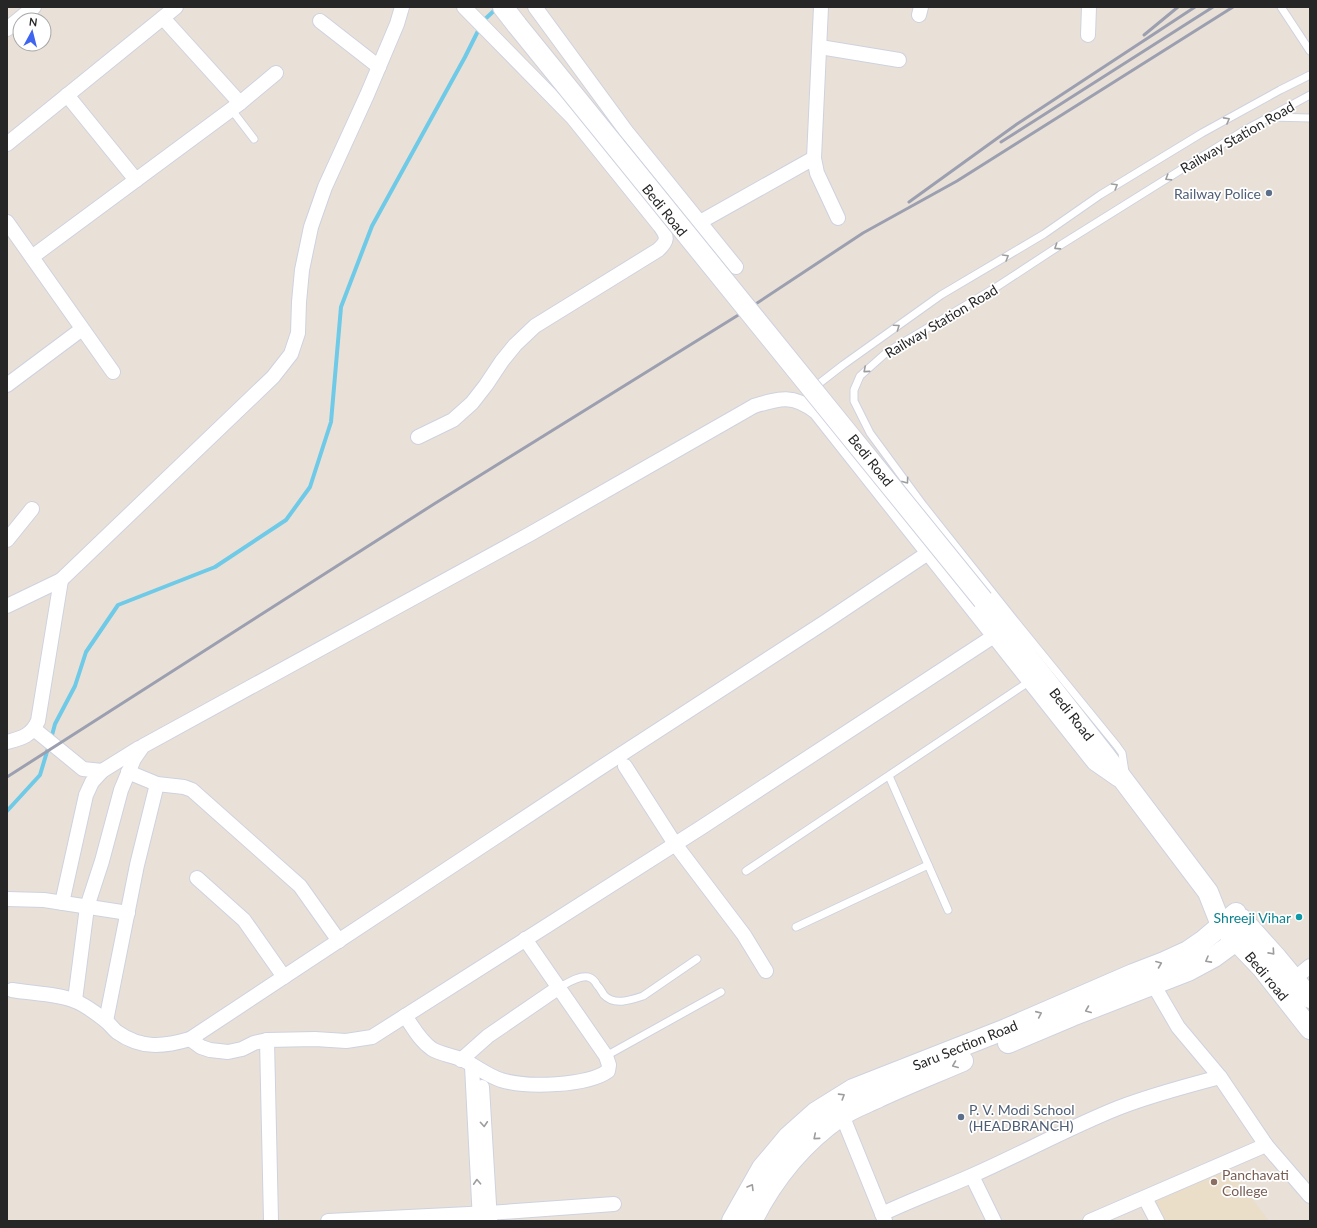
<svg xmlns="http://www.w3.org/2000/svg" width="1317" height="1228" font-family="Lato,sans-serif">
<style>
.education{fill:#eadec8}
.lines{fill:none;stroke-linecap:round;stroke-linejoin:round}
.stream{stroke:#6fcae7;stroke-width:4}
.lane-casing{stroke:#ced2df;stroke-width:9}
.street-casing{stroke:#ced2df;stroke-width:16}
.secondary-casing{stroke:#ced2df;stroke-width:22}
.lane{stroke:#fff;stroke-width:7}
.street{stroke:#fff;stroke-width:14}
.secondary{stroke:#fff;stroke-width:20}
.rail{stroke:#9c9fb0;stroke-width:3}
.secondary-bridge-casing{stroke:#ced2df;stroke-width:22;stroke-linecap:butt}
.secondary-bridge{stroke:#fff;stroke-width:20}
.oneway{stroke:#9d9d9d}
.service-dot{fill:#5c6f8a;stroke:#fff;stroke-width:1.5}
.culture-dot{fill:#0f9aa8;stroke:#fff;stroke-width:1.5}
.education-dot{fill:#8d6e63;stroke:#fff;stroke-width:1.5}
.labels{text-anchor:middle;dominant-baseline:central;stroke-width:3.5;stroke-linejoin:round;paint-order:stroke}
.street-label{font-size:14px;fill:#262626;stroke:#fff}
.service-label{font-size:14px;fill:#4e5e75;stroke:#fff;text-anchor:end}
.culture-label{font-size:14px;fill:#0d838f;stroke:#fff;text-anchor:end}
.education-label{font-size:14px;fill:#785e54;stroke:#fff;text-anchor:start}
</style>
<rect width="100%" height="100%" fill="#e9e1d8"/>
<path class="education" d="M 1229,1168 L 1269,1221 L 1160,1221 L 1148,1197 Z"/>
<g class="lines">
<g class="stream">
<path d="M 51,739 L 55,724 L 75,686 L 86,652 L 118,605 L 215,567 L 286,520 L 310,487 L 331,422 L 341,307 L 372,226 L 465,57 L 483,21 L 498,7"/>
<path d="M 7,811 L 40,775 L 49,745"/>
</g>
<g class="lane-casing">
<g id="lane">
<path d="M 1281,7 L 1310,51"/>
<path d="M 231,109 L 254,139"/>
<path d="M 1270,117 L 1310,118"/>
<path d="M 812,389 L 843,365 L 941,295 L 1044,234 L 1100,195 L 1202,133 L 1280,90 L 1310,75"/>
<path d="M 1125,772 L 1122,753 L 1117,746 L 1016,622 L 923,505 L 870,433 L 854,401 L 854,390 L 860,376 L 887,352 L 998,286 L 1059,246 L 1243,131 L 1310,95"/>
<path d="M 889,776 L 948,910"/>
<path d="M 746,871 L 1030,681"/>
<path d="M 796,927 L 928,865"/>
<path d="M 558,988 C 566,984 579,975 588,977 C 592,978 595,981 597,985 C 600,988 602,992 604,995 C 614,1006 631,1000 643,996 L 697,959"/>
<path d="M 606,1056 L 721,992"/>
</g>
</g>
<g class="street-casing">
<g id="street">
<path d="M 535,7 L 626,131 L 736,267"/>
<path d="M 821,7 L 814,158 L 817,173 L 838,218"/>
<path d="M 919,15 L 921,7"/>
<path d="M 163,18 L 240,103"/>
<path d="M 320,21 L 379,67"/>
<path d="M 7,29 L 34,7"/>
<path d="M 1088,35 L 1089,7"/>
<path d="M 820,47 L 899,60"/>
<path d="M 67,95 L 136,180"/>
<path d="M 7,144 L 176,7"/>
<path d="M 7,222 L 113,372"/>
<path d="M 700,222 L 814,158"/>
<path d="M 32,257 L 240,103 L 276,73"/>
<path d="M 7,385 L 82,329"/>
<path d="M 418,437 L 453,420 L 472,403 L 486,385 L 502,361 L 515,345 L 535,326 L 658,250 C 668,241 668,237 660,226 L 573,118 L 464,7"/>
<path d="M 7,540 L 32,509"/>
<path d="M 7,606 L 61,580 L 273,377 L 291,354 L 298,333 L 299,302 L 302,270 L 311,227 L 325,187 L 367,95 L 397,24 L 402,7"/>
<path d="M 34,729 L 83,769 L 102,771"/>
<path d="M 7,742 C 22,738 31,736 38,721 L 61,580"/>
<path d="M 625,766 L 675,844 L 744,935 L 766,971"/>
<path d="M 128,772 L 157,784 L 184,787 L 192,790 L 300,886 L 339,941"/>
<path d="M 197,878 L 244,920 L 284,977"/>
<path d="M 7,899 L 44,900 L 128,913"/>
<path d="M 62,903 L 86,795 L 92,782 L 102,771 L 139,748"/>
<path d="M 1294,979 L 1310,966"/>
<path d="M 1153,984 L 1178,1027 L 1220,1077 L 1266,1145 L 1310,1196"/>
<path d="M 12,990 C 29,993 61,994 75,1001 C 86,1005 97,1014 106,1021 C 110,1024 113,1029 117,1032 C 141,1049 163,1047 190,1039 L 597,770 L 825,622 L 928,553"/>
<path d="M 75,1000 L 87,907 L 102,861 L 121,790 L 134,759 L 143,746 L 530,534 L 754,406 C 780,398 793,394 816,412 L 1094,763 L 1117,779"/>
<path d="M 405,1016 C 413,1027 420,1041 432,1049 C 440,1054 451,1055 461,1059 C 475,1065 486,1075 501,1080 C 527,1088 587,1086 608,1071 L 609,1065 L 606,1056 L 525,939"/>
<path d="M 106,1021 L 137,865 L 157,784"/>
<path d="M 190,1039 L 201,1047 L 210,1050 L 228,1052 L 242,1049 L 254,1043 L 267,1040 L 315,1039 L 346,1041 L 372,1037 L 702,827 L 994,636"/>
<path d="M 267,1040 L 271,1221"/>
<path d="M 461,1060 L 488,1036 L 558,988"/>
<path d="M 472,1066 L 480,1221"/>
<path d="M 482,1087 L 490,1221"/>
<path d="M 842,1115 L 885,1221"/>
<path d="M 972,1176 L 994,1221"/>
<path d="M 1145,1198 L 1157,1221"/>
<path d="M 882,1214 C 911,1200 942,1189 971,1176 C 1021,1154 1068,1128 1118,1108 C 1151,1095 1186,1086 1220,1077"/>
<path d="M 328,1221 L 489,1213 L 614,1204"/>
<path d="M 1090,1221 L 1266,1145"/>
</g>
</g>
<g class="secondary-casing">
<g id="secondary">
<path d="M 503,7 L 517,25"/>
<path d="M 983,600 L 1106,757 L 1208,892 L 1221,925 L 1262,968 L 1310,1029"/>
<path d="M 1242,919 L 1277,958 L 1310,998"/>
<path d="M 1008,1043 L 1072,1016 L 1188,971 L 1214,957 L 1251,930"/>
<path d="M 732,1221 L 762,1168 L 788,1137 L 816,1112 L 853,1089 L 1006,1029 L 1133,974 L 1164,962 L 1188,951 L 1204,940 L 1236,913"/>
<path d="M 752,1221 C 773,1179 802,1143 841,1116 C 852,1108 867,1103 879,1097 C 907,1084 935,1073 963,1061"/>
</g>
</g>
<use href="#lane" class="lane"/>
<use href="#street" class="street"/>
<use href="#secondary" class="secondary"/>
<g class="rail">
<path d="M 1144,35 L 1178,7"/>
<path d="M 1001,142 L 1213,7"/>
<path d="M 909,202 L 1017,124 L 1195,7"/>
<path d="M 7,777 L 434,504 L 748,309 L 863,233 L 957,181 L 1233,7"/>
</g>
<g class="secondary-bridge-casing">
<path id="secondary-bridge" d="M 517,25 C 671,217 828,408 983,600"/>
</g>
<use href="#secondary-bridge" class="secondary-bridge"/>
</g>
<defs><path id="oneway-chevron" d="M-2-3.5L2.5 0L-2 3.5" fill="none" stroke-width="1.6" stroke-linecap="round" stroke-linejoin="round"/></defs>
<g class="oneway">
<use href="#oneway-chevron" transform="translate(1227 120) rotate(-29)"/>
<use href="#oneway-chevron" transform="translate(1168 178) rotate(148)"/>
<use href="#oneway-chevron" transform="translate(1115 186) rotate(-31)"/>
<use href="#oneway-chevron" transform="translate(1057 247) rotate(147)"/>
<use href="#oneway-chevron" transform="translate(1006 257) rotate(-31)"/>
<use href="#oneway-chevron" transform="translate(897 327) rotate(-35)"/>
<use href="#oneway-chevron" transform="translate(866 370) rotate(139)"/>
<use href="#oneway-chevron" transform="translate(906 481) rotate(54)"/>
<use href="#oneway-chevron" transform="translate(1272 952) rotate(48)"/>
<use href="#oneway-chevron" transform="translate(1208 960) rotate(151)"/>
<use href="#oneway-chevron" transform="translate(1159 964) rotate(-22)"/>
<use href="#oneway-chevron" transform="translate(1088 1010) rotate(158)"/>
<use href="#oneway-chevron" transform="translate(1039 1014) rotate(-24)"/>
<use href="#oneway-chevron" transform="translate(955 1065) rotate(158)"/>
<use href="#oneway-chevron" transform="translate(842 1096) rotate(-32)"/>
<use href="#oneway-chevron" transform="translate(484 1124) rotate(86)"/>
<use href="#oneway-chevron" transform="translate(816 1137) rotate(140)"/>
<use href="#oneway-chevron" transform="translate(477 1182) rotate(-93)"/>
<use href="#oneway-chevron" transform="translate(751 1187) rotate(-59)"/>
</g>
<g class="service-dot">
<circle cx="1269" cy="193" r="4"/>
<circle cx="961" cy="1117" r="4"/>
</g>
<circle class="culture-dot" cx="1299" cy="917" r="4"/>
<circle class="education-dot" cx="1214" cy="1182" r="4"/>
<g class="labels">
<g class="street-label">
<text transform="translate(1237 137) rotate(-30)">Railway Station Road</text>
<text transform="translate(665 210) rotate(51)">Bedi Road</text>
<text transform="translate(941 321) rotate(-31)">Railway Station Road</text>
<text transform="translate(871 460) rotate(51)">Bedi Road</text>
<text transform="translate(1072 714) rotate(52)">Bedi Road</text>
<text transform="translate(1267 976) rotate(50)">Bedi road</text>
<text transform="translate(965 1045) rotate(-22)">Saru Section Road</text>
</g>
<g class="service-label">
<text x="1261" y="193">Railway Police</text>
<text x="969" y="1109" text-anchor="start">P. V. Modi School<tspan x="969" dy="16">(HEADBRANCH)</tspan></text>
</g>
<g class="culture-label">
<text x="1291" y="917">Shreeji Vihar</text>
</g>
<g class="education-label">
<text x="1222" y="1174">Panchavati<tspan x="1222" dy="16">College</tspan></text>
</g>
</g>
<rect width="1317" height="1228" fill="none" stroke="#262626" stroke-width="16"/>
<g transform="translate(32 32) rotate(7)"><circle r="19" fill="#ffffff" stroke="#a8a8a8"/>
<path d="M0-3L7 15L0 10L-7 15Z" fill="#3f64ef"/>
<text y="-6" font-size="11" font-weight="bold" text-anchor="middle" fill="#262626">N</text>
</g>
</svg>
